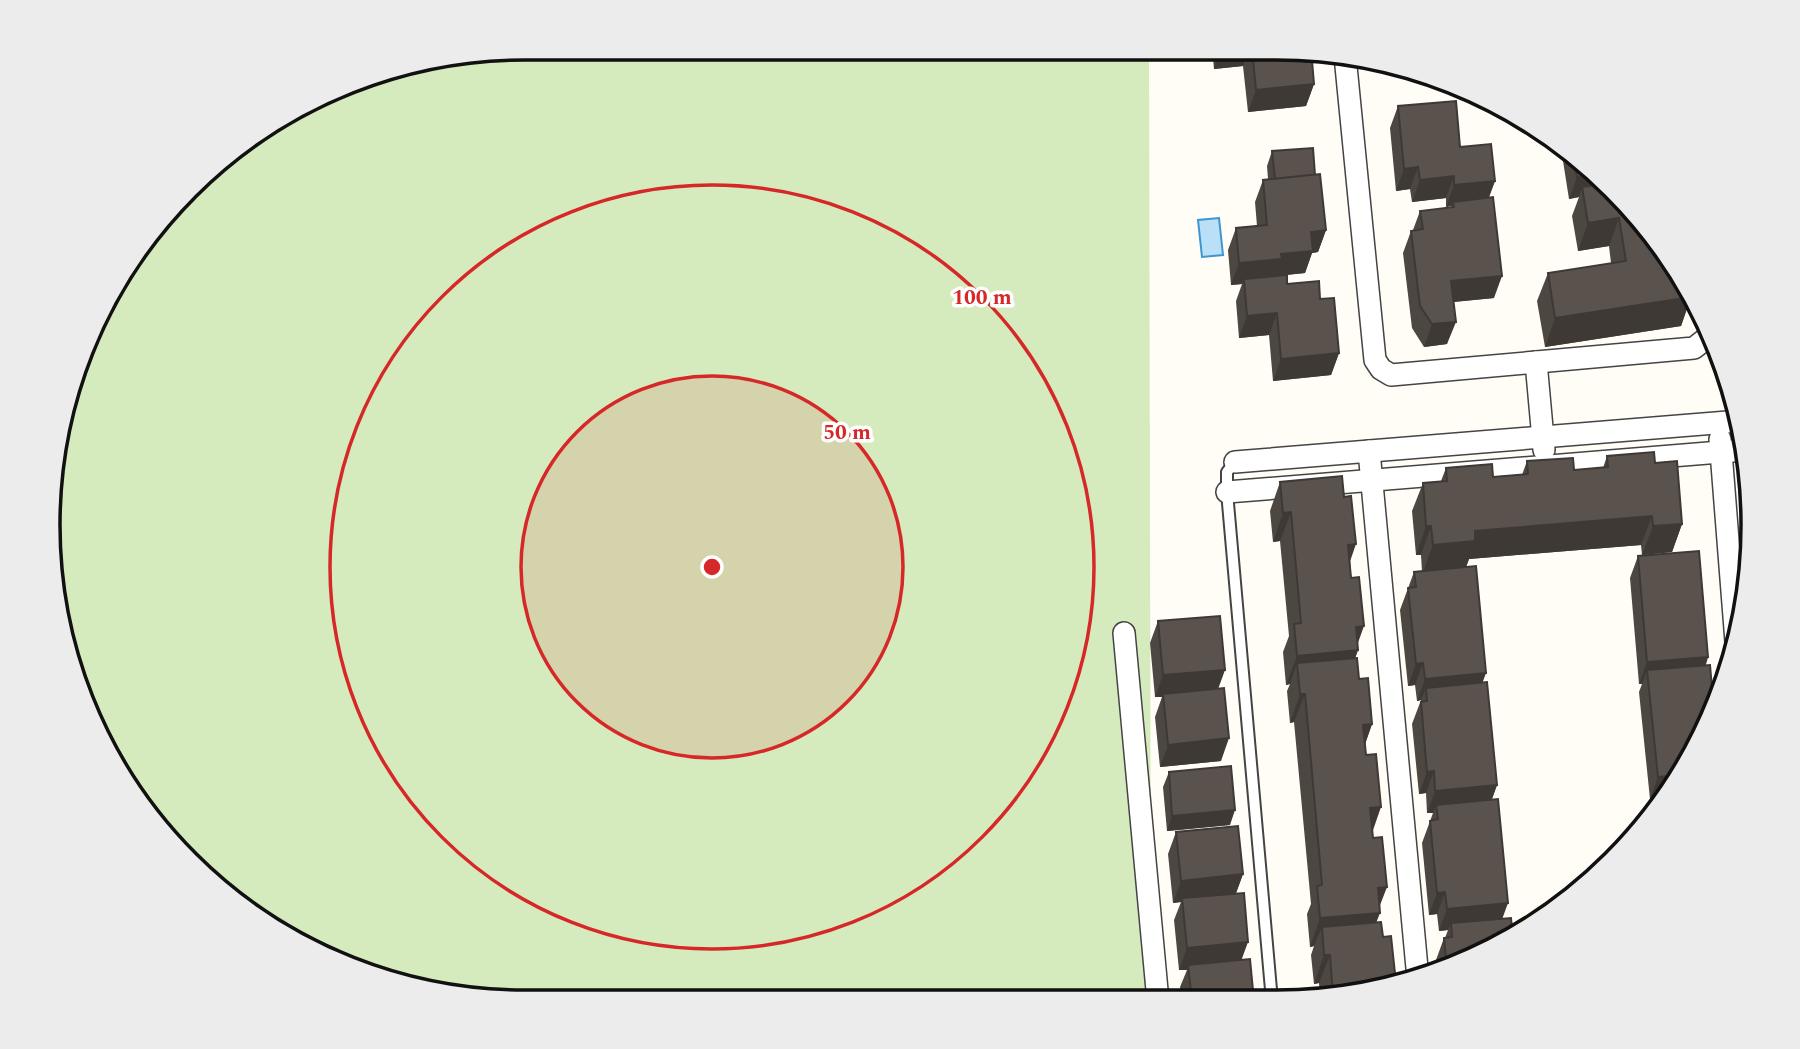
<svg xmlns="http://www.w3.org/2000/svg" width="1800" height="1049" font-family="Spectral,serif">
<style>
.green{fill:#d5ebbd}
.water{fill:#b9e0f7;stroke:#3f96cf;stroke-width:2}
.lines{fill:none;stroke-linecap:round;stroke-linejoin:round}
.service-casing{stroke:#444;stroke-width:14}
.minor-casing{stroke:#444;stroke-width:24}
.service{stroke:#fff;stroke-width:10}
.minor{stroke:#fff;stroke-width:21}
.wall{fill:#4d4742}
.shaded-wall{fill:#3f3936}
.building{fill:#5a524d;stroke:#3f3936;stroke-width:2}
.ring{fill:none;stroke:#d62828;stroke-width:3.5}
.rim{fill:none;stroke:#111;stroke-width:3.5}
.centre{fill:#d62828;stroke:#fff;stroke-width:3.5}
.ring-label{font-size:21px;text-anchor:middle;font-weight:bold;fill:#d62828;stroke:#fff;stroke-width:7;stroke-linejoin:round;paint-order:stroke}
</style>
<rect width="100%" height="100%" fill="#fffdf5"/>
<path class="green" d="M 525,47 L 1149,48 L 1151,1001 L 493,1001 L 371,976 L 260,922 L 165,839 L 83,707 L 48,555 L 64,401 L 128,259 L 234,146 L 371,72 Z"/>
<path class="water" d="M 1219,218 L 1223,255 L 1202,257 L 1198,220 Z"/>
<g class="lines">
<g class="service-casing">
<path id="service" d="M 1235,462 L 1227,472 L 1227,492 L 1272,1001"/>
</g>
<g class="minor-casing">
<g id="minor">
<path d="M 1345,56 L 1375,360 L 1381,369 L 1391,375 L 1694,348 L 1712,334"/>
<path d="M 1536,362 L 1544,450"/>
<path d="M 1720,439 L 1736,642"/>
<path d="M 1369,451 L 1418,979"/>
<path d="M 1235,462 L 1740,421"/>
<path d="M 1227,492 L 1745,450"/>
<path d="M 1124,633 L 1158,1001"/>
</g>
</g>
<use href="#service" class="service"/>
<use href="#minor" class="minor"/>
</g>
<g class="wall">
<path d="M 1212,48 L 1307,48 L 1314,84 L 1306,106 L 1248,112 L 1243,66 L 1214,69 Z"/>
<path d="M 1398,106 L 1460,147 L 1495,181 L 1488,198 L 1494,298 L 1453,302 L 1447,344 L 1424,347 L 1412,328 L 1403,253 L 1411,231 L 1413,230 L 1420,211 L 1451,208 L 1451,206 L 1446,207 L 1446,198 L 1412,202 L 1410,189 L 1396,191 L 1390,128 Z"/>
<path d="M 1567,150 L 1613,187 L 1691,297 L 1681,326 L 1545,347 L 1537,301 L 1548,273 L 1611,263 L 1609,246 L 1578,251 L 1572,216 L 1579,197 L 1569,199 L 1563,161 Z"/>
<path d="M 1272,151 L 1315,175 L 1326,230 L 1318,252 L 1312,253 L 1305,273 L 1276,276 L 1287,284 L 1320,299 L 1339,353 L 1331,375 L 1273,381 L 1269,335 L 1239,338 L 1236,301 L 1242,284 L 1231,285 L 1228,250 L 1236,228 L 1257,226 L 1255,202 L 1263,180 L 1268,179 L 1267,166 Z"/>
<path d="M 1607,456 L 1655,463 L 1682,524 L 1672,552 L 1642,555 L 1641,545 L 1469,559 L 1466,567 L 1497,785 L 1492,799 L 1502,919 L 1513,938 L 1437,973 L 1436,960 L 1444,938 L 1445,938 L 1448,930 L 1439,931 L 1437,914 L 1429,915 L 1422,843 L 1433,813 L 1427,813 L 1426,793 L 1419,794 L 1412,724 L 1421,700 L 1417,701 L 1415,685 L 1408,686 L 1400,610 L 1414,572 L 1422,572 L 1421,555 L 1416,555 L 1412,511 L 1423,483 L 1441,481 L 1446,468 L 1493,477 L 1522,475 L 1527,461 L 1574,470 L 1603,468 Z"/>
<path d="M 1280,482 L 1350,561 L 1358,650 L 1355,658 L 1359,679 L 1372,724 L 1365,744 L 1379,907 L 1376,922 L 1383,937 L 1396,983 L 1320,998 L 1319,983 L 1314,984 L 1311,955 L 1314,946 L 1310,947 L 1307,914 L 1311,904 L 1294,722 L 1290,723 L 1287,691 L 1290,684 L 1286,685 L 1283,652 L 1289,636 L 1280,541 L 1273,542 L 1270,511 Z"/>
<path d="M 1638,556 L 1708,657 L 1673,789 L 1651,816 L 1650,809 L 1654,798 L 1650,799 L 1639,692 L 1642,684 L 1639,684 L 1630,578 Z"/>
<path d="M 1158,621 L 1218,689 L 1221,761 L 1160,767 L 1155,717 L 1162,697 L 1155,697 L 1150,643 Z"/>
<path d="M 1169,772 L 1230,825 L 1167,831 L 1163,787 Z"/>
<path d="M 1176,832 L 1243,874 L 1236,893 L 1242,960 L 1254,1001 L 1182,1001 L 1180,987 L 1187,970 L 1179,970 L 1174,920 L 1181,902 L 1173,903 L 1168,854 Z"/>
</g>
<g class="shaded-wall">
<path d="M 1221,48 L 1250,48 L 1243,66 L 1214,69 Z"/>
<path d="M 1314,84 L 1306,106 L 1248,112 L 1256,90 Z"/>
<path d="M 1418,167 L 1410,189 L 1396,191 L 1404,169 Z"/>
<path d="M 1597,174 L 1613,187 L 1582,187 L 1579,197 L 1569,199 L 1577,177 Z"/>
<path d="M 1454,176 L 1446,198 L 1412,202 L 1420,180 Z"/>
<path d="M 1495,181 L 1487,203 L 1453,202 L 1451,206 L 1446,207 L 1454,185 Z"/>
<path d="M 1619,218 L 1609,246 L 1578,251 L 1588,223 Z"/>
<path d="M 1326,230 L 1318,252 L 1312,253 L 1305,273 L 1244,279 L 1242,284 L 1231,285 L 1239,263 L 1281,254 L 1311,232 Z"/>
<path d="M 1502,276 L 1494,298 L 1443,303 L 1451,281 Z"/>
<path d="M 1691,297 L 1681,326 L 1545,347 L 1555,318 Z"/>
<path d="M 1277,313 L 1269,335 L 1239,338 L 1247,316 Z"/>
<path d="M 1456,322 L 1447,344 L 1424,347 L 1432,324 Z"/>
<path d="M 1339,353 L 1331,375 L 1273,381 L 1281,359 Z"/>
<path d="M 1291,512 L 1280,541 L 1273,542 L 1283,513 Z"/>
<path d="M 1652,516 L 1641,545 L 1469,559 L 1465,570 L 1422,574 L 1433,545 L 1475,531 Z"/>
<path d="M 1682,524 L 1672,552 L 1642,555 L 1653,526 Z"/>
<path d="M 1426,526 L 1431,526 L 1421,555 L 1416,555 Z"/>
<path d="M 1356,544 L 1346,573 L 1348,545 Z"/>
<path d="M 1364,626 L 1355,651 L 1358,650 L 1348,679 L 1297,663 L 1290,684 L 1286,685 L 1297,656 L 1356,627 Z"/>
<path d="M 1708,657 L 1700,679 L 1647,670 L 1642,684 L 1639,684 L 1647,662 Z"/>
<path d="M 1423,663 L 1415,685 L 1408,686 L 1416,664 Z"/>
<path d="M 1225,670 L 1217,692 L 1163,694 L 1162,697 L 1155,697 L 1163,675 Z"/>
<path d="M 1486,673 L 1478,695 L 1426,688 L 1421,700 L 1417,701 L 1425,679 Z"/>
<path d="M 1300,694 L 1305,694 L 1294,722 L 1290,723 Z"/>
<path d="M 1372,724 L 1362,753 L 1363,725 Z"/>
<path d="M 1229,738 L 1221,761 L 1160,767 L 1168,745 Z"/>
<path d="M 1434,771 L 1426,793 L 1419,794 L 1427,772 Z"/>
<path d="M 1680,775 L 1673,789 L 1658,787 L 1654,798 L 1650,799 L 1658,777 Z"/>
<path d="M 1497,785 L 1489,807 L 1436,805 L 1433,813 L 1427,813 L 1435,791 Z"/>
<path d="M 1381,807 L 1371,836 L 1370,808 Z"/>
<path d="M 1235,810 L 1230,825 L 1167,831 L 1172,816 Z"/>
<path d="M 1243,874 L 1235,896 L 1182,898 L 1181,902 L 1173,903 L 1181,881 Z"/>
<path d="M 1387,887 L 1377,913 L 1380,913 L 1369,941 L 1322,927 L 1314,946 L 1310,947 L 1320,918 L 1378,888 Z"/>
<path d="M 1445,892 L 1437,914 L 1429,915 L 1437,893 Z"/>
<path d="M 1508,903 L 1500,925 L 1451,923 L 1448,930 L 1439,931 L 1447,909 Z"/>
<path d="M 1248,942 L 1240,964 L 1188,965 L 1187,970 L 1179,970 L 1187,948 Z"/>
<path d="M 1324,955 L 1330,955 L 1319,983 L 1314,984 Z"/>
</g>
<g class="building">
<path d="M 1252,48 L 1311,49 L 1314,84 L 1256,90 Z"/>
<path d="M 1456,101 L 1460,147 L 1491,144 L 1495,181 L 1454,185 L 1454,176 L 1420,180 L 1418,167 L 1404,169 L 1398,106 Z"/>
<path d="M 1313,148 L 1315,175 L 1275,179 L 1272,151 Z"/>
<path d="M 1574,155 L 1597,174 L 1577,177 Z"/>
<path d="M 1320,174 L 1326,230 L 1311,232 L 1313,251 L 1281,254 L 1282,259 L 1239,263 L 1236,228 L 1267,225 L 1263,180 Z"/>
<path d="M 1608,183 L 1613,187 L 1672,259 L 1691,294 L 1691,297 L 1555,318 L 1548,273 L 1626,261 L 1619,218 L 1588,223 L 1582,187 Z"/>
<path d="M 1493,197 L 1502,276 L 1451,281 L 1456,322 L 1432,324 L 1420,306 L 1411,231 L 1423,229 L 1420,211 L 1454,207 L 1453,202 Z"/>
<path d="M 1287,275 L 1287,284 L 1319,281 L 1320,299 L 1334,298 L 1339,353 L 1281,359 L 1277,313 L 1247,316 L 1244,279 Z"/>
<path d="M 1654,452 L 1655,463 L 1677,461 L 1682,524 L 1653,526 L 1652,516 L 1475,531 L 1475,541 L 1433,545 L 1431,526 L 1426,526 L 1423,483 L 1447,481 L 1446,468 L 1492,464 L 1493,477 L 1528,474 L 1527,461 L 1573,458 L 1574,470 L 1608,467 L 1607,456 Z"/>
<path d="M 1342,476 L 1344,497 L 1351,496 L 1356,544 L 1348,545 L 1351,578 L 1359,577 L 1364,626 L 1356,627 L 1358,650 L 1297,656 L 1294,624 L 1301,623 L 1291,512 L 1283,513 L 1280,482 Z"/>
<path d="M 1699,551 L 1708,657 L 1647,662 L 1638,556 Z"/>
<path d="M 1476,566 L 1486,673 L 1425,679 L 1423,663 L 1416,664 L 1408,588 L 1416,587 L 1414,572 Z"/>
<path d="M 1220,616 L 1225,670 L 1163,675 L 1158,621 Z"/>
<path d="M 1357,658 L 1359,679 L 1368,678 L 1372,724 L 1363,725 L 1366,755 L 1376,754 L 1381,807 L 1370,808 L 1373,838 L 1382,837 L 1387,887 L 1378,888 L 1380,913 L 1320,918 L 1317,886 L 1322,885 L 1305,694 L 1300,694 L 1297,663 Z"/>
<path d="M 1710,665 L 1714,711 L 1680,775 L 1658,777 L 1647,670 Z"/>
<path d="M 1487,682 L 1497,785 L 1435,791 L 1434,771 L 1427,772 L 1421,702 L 1427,701 L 1426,688 Z"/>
<path d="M 1224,688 L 1229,738 L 1168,745 L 1163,694 Z"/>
<path d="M 1231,766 L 1235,810 L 1172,816 L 1169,772 Z"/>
<path d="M 1675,785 L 1673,789 L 1660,805 L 1658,787 Z"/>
<path d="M 1498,799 L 1508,903 L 1447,909 L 1445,892 L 1437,893 L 1430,821 L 1438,819 L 1436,805 Z"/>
<path d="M 1238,826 L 1243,874 L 1181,881 L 1176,832 Z"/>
<path d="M 1244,893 L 1248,942 L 1187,948 L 1182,898 Z"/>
<path d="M 1511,918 L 1513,938 L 1447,968 L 1444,938 L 1452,937 L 1451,923 Z"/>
<path d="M 1381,922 L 1383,937 L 1391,936 L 1396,983 L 1333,996 L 1330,955 L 1324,955 L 1322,927 Z"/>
<path d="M 1250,959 L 1254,1001 L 1192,1001 L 1188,965 Z"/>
</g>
<circle cx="712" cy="567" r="191" fill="#d62828" fill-opacity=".12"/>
<g class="ring">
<circle cx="712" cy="567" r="191"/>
<circle cx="712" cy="567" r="382"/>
</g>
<path d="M0 0H1800V1049H0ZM525 60H1276A465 465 0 0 1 1741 525V525A465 465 0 0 1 1276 990H525A465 465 0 0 1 60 525V525A465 465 0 0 1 525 60Z" fill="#ececec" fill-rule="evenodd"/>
<path class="rim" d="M525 60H1276A465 465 0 0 1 1741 525V525A465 465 0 0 1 1276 990H525A465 465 0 0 1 60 525V525A465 465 0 0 1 525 60Z"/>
<circle cx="712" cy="567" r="10" class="centre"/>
<g class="ring-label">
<text x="982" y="304">100 m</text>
<text x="847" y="439">50 m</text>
</g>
</svg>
